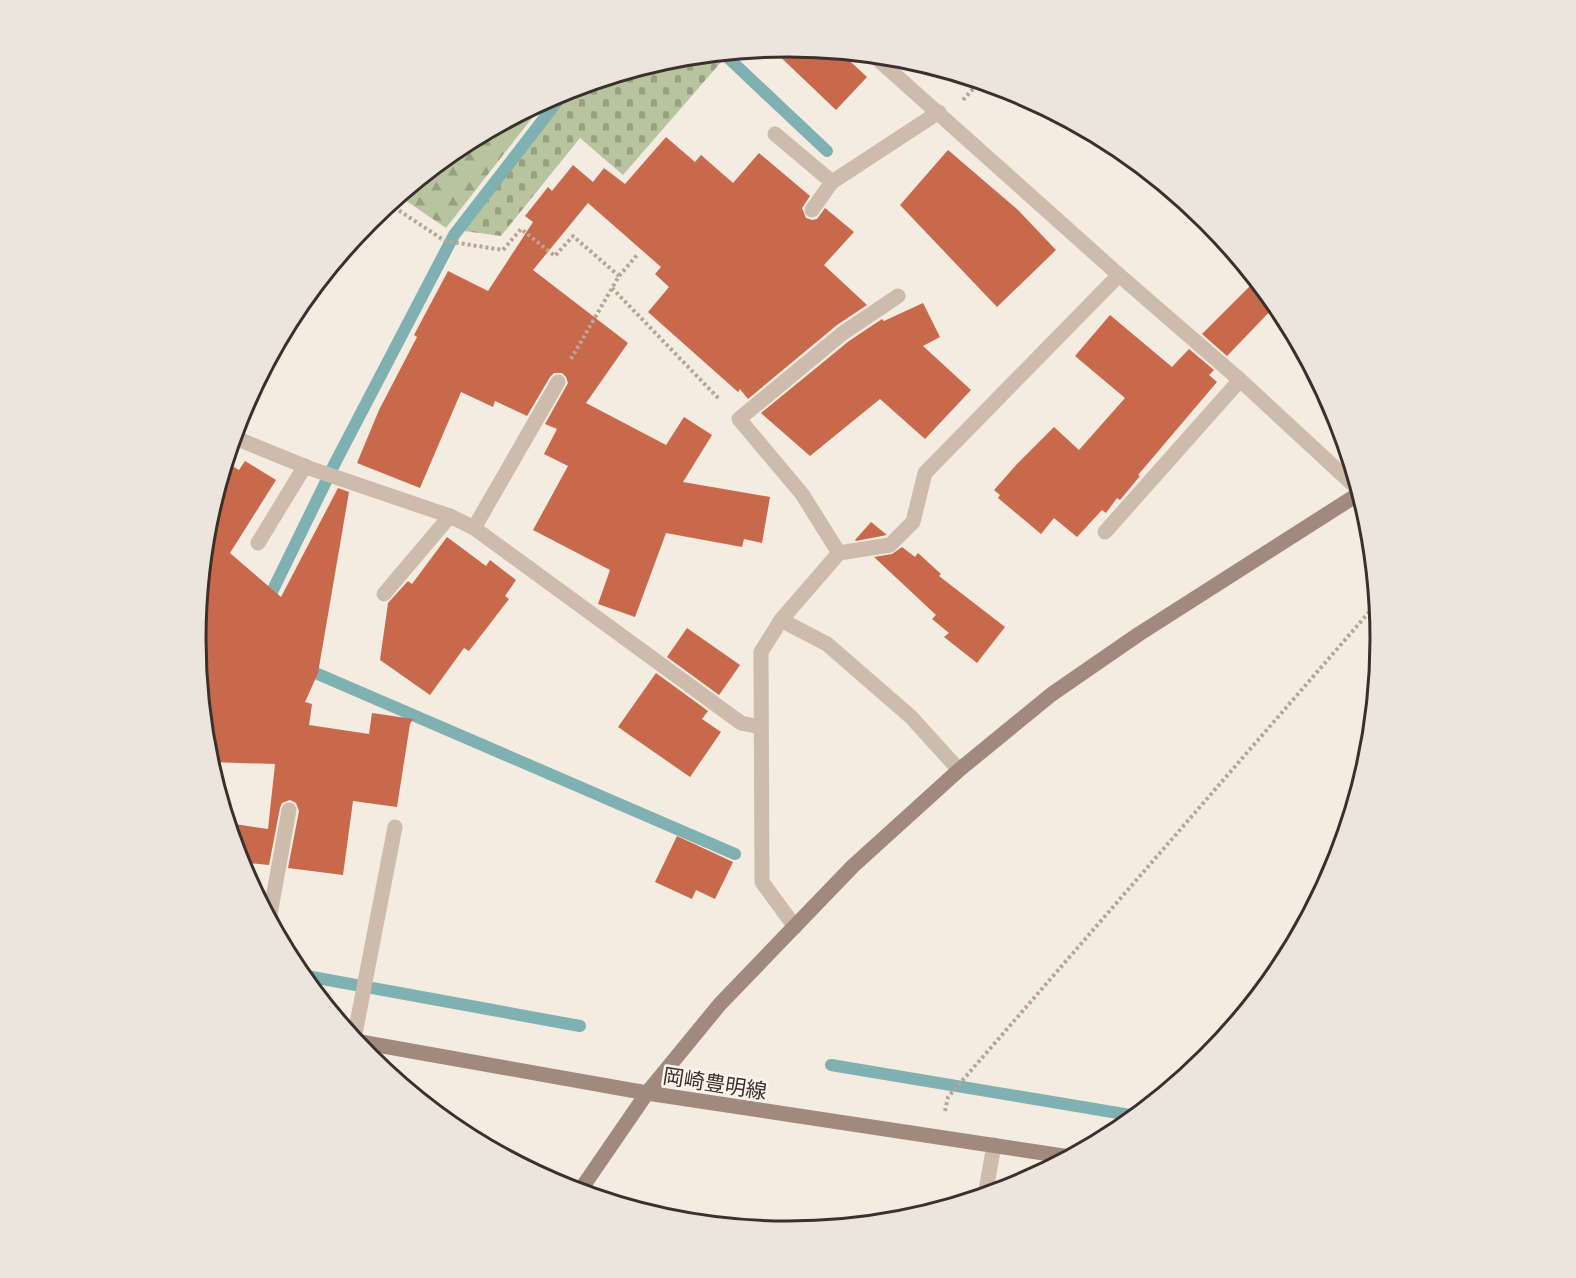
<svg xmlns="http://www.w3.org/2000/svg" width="1576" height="1278" font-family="Mulish,'Noto Sans JP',sans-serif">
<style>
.forest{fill:url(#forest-firs)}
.cemetery{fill:url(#cemetery-stones)}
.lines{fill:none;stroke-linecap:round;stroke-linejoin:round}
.stream{stroke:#7fb0b2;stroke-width:12}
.building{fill:#c8694b}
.path{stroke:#b9a596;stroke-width:4;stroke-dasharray:3 3;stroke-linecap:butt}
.street{stroke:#cdbbac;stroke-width:15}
.secondary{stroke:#a18a7d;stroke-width:15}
.labels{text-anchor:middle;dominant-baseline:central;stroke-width:5;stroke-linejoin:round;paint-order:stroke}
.street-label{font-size:21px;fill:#3b302b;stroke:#fbf5ee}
.rim{fill:none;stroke:#3b302b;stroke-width:3}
</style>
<defs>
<pattern id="forest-firs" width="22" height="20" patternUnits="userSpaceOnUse" patternTransform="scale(1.5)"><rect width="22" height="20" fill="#b8c4a0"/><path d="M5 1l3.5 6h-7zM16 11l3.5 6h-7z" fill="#97a083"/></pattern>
<pattern id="cemetery-stones" width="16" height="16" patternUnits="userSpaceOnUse" patternTransform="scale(1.5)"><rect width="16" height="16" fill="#b8c4a0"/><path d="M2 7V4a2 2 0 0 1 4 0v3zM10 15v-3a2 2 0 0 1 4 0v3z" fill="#97a083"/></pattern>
</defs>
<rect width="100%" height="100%" fill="#f4ebe1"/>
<path class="forest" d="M 546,100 L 446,228 L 399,196 L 459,146 Z"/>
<path class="cemetery" d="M 715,54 L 722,61 L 623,175 L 580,138 L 501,236 L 464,231 L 575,87 L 673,58 Z"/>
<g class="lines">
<g class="stream">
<path d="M 723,53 L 827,151"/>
<path d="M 267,602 L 336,461 L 454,235 L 566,90"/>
<path d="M 304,668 L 735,854"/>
<path d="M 301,975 L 580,1026"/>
<path d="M 831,1065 L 1136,1116"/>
</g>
</g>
<g class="building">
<path d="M 788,46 L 840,52 L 867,77 L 836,110 L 771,48 Z"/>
<path d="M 666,137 L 695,162 L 701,155 L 733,183 L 759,153 L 810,196 L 802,208 L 806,218 L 812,220 L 817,219 L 825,208 L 854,232 L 824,265 L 867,305 L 837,325 L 748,399 L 740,389 L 738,392 L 648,312 L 669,287 L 655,274 L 661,267 L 588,203 L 533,270 L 628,343 L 586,403 L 666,445 L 684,417 L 712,435 L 683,482 L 770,497 L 762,543 L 744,539 L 742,547 L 666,533 L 635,617 L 598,604 L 610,570 L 533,530 L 568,466 L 544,454 L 557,429 L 545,424 L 568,383 L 566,377 L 562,373 L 554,373 L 550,377 L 527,416 L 495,401 L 493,407 L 461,392 L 420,488 L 357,463 L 379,410 L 417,337 L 414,335 L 448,271 L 488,291 L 533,222 L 525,216 L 548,187 L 552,191 L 573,165 L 593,182 L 604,168 L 625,184 Z"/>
<path d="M 948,150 L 1018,210 L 1056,250 L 997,307 L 900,205 Z"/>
<path d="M 1256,280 L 1276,305 L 1227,356 L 1202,334 Z"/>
<path d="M 923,303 L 940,337 L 923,346 L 971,390 L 925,439 L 880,399 L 810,456 L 761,413 L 849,341 L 882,319 L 884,321 Z"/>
<path d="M 1110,315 L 1172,367 L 1189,349 L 1214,370 L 1209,375 L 1217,382 L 1138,475 L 1140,476 L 1120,500 L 1117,498 L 1106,513 L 1102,510 L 1077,537 L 1054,518 L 1041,534 L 998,498 L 1000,495 L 994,490 L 1017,464 L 1054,427 L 1079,450 L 1125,398 L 1075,356 Z"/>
<path d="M 245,461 L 276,480 L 230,553 L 281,597 L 338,488 L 349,492 L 318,673 L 305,702 L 312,704 L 309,725 L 369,734 L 372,713 L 413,719 L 410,724 L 397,807 L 353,801 L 343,875 L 288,868 L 299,811 L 296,803 L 290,800 L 282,803 L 280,808 L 269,865 L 239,862 L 228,823 L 268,829 L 275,764 L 209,762 L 207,754 L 196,639 L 207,523 L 226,462 L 239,470 Z"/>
<path d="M 871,522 L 887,535 L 856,541 L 855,540 Z"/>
<path d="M 447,537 L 486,566 L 490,560 L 516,580 L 505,596 L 509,599 L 469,651 L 464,648 L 430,695 L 380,660 L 388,603 L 408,581 L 412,584 Z"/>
<path d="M 902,547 L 915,557 L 918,553 L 941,574 L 939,576 L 1005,627 L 977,663 L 944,637 L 949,633 L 932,619 L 936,615 L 874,557 L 892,554 Z"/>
<path d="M 687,628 L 740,665 L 719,695 L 667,657 Z"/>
<path d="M 656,673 L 708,711 L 702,719 L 721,732 L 690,777 L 618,727 Z"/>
<path d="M 677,836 L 733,862 L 715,899 L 696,890 L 692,899 L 655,882 Z"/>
</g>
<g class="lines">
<g class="path">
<path d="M 963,100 L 980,81"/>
<path d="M 389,204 L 445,241 L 503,250 L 521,229 L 555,256 L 573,236 L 619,276"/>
<path d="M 612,288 L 720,400"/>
<path d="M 571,359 L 619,276 L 638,254"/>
<path d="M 945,1111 L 948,1097 L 1377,603"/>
</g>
<g class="street">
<path d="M 873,55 L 1119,275 L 1240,380 L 1359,490"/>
<path d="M 775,134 L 832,182"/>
<path d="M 812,210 L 832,182 L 939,112"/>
<path d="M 233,437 L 309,468 L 450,516 L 474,528 L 741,723 L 760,727"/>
<path d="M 474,528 L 558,382"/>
<path d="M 1105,532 L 1240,380"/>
<path d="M 258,543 L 305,466"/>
<path d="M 839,553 L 802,494 L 739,419 L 843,333 L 898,296"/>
<path d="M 384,594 L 450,516"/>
<path d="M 781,620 L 827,644 L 911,717 L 959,770"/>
<path d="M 269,920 L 289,810"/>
<path d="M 795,927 L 762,882 L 761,652 L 781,620 L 839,553 L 890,545 L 913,522 L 925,473 L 1119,275"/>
<path d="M 354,1039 L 395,827"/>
<path d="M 985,1196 L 994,1145"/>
</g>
<g class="secondary">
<path d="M 355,1041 L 647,1093 L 1070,1157"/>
<path d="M 579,1192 L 647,1093 L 720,1004 L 853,866 L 959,770 L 1052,694 L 1139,634 L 1360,493"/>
</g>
</g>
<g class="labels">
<g class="street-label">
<text transform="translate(715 1083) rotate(9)">岡崎豊明線</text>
</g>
</g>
<path d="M0 0H1576V1278H0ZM206 639a582 582 0 1 1 1164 0a582 582 0 1 1-1164 0Z" fill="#ece5de" fill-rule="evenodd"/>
<path class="rim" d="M206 639a582 582 0 1 1 1164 0a582 582 0 1 1-1164 0Z"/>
</svg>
